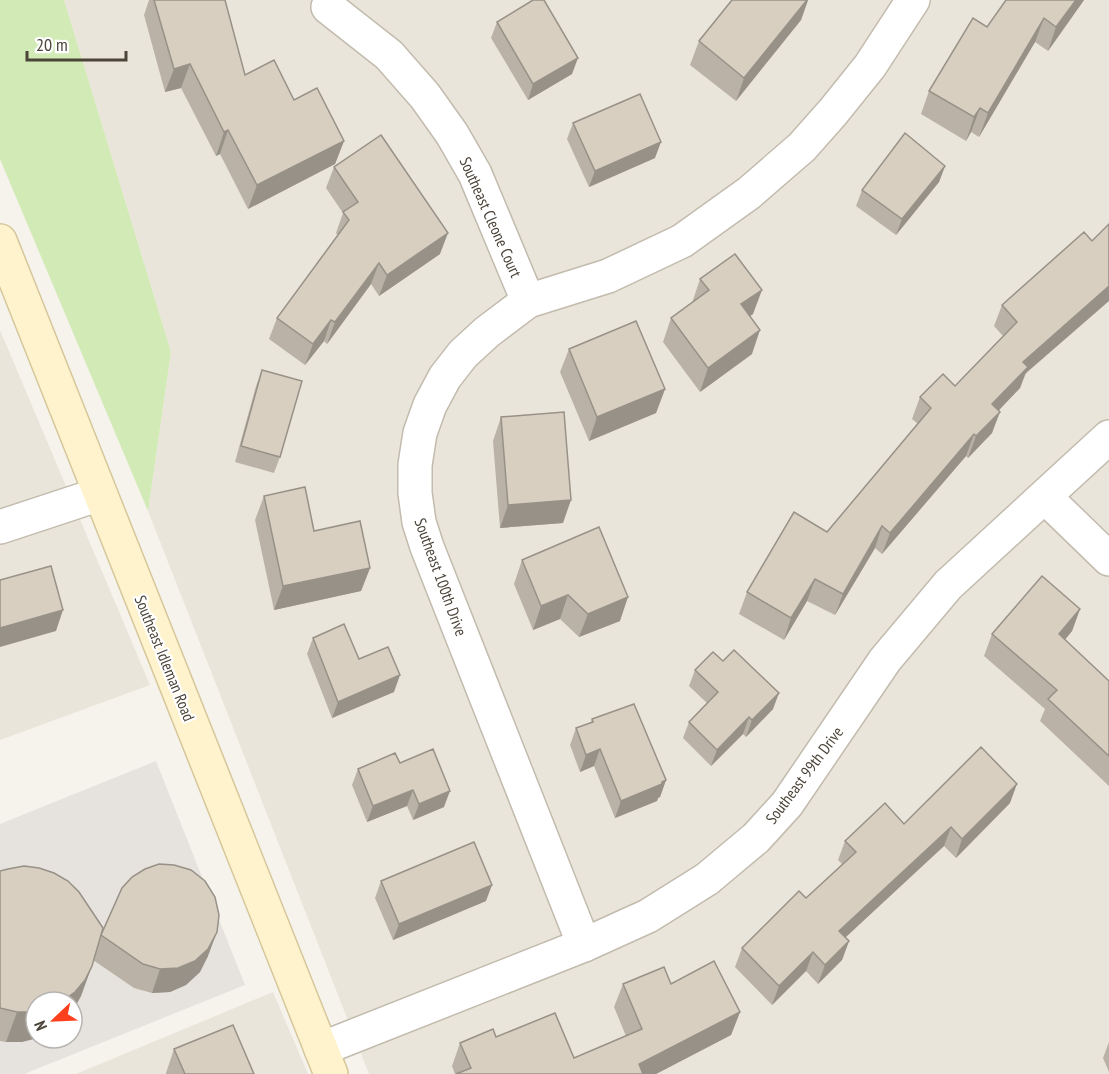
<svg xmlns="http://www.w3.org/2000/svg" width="1109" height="1074" font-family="'PT Sans Narrow',sans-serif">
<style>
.residential{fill:#eae5da}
.industrial{fill:#e6e2dd;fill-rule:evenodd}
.green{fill:#d2eab5}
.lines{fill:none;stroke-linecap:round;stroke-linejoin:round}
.street-casing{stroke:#c2bbae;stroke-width:36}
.secondary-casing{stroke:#d6c79b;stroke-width:36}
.street{stroke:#fff;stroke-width:33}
.secondary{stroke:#fff3cd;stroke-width:33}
.wall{fill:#bab2a6}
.shaded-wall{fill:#979187}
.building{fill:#d8cfc1;stroke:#979187;stroke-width:1.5}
.labels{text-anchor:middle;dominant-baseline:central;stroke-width:4.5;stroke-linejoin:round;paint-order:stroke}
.street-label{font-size:16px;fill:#4b4439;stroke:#fff}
</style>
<rect width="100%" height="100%" fill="#f6f3ec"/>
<g class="residential">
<path d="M 64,0 L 1109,0 L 1109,1074 L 369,1074 L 148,511 L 171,352 Z"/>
<path d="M 0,330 L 150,685 L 0,740 Z"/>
<path d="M 273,992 L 308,1074 L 76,1074 Z"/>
</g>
<path class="industrial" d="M 156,761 L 245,985 L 24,1074 L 0,1074 L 0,824 ZM 36,1002 L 72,1002 L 72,1038 L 36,1038 Z"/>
<path class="green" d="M 0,0 L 64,0 L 171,352 L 148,511 L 0,159 Z"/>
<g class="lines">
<g class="street-casing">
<g id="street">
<path d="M 328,7 L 389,55 L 425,96 L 452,134 L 475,174 L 528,301"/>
<path d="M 1045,497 L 1109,559"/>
<path d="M 0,527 L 100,494"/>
<path d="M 584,945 L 427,547 L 419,522 L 415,493 L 415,465 L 420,433 L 430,405 L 445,377 L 463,354 L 487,332 L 528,301 L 608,276 L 682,241 L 749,193 L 802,147 L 833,112 L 870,66 L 913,0"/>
<path d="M 321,1049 L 584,945 L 648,916 L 707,879 L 756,838 L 787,804 L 885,660 L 948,585 L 1109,437"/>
</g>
</g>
<g class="secondary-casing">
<path id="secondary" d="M 0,241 L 331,1074"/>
</g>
<use href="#street" class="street"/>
<use href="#secondary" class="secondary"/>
</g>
<g class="wall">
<path d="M 149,0 L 225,0 L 245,75 L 294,100 L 344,141 L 335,164 L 248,209 L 220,154 L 216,156 L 181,88 L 165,92 L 144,15 Z"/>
<path d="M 732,0 L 808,0 L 801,20 L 736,101 L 690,65 L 699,41 Z"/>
<path d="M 1084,0 L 1048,51 L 1035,42 L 979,137 L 971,132 L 966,141 L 921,114 L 929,91 L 987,27 Z"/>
<path d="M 497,22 L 572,74 L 528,100 L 491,38 Z"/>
<path d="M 573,123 L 655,158 L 589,187 L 567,139 Z"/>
<path d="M 945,166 L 939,182 L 896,235 L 856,206 L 862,190 Z"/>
<path d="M 334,167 L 440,254 L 379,296 L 371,284 L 327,344 L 324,341 L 305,365 L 269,339 L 277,318 L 338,236 L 336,233 L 343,213 L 326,188 Z"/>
<path d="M 1084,232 L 1020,388 L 998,411 L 992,433 L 968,458 L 966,456 L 882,554 L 875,548 L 835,615 L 807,601 L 784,640 L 739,614 L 747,592 L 827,532 L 918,424 L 912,419 L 920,397 L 955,386 L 1003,336 L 994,326 L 1002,305 Z"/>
<path d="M 700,279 L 753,314 L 750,316 L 752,354 L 700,392 L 663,342 L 671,318 L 692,303 Z"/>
<path d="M 569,349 L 665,389 L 656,413 L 589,441 L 560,372 Z"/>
<path d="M 262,370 L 280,457 L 274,473 L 235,462 L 256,386 Z"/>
<path d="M 501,417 L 563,523 L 500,528 L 493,441 Z"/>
<path d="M 264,496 L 370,568 L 361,591 L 274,610 L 255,520 Z"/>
<path d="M 522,560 L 620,621 L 579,637 L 560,619 L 533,630 L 514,584 Z"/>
<path d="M 1080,609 L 1072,631 L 1065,640 L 1109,681 L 1109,786 L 1040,721 L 1045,709 L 984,656 L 992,634 Z"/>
<path d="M 313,638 L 359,659 L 394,692 L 332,718 L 307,654 Z"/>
<path d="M 695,670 L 773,709 L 746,737 L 743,734 L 711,766 L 683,738 L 689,722 L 707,703 L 689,686 Z"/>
<path d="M 592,719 L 666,780 L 660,797 L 658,798 L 657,801 L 615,818 L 594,766 L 580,772 L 570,745 L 576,728 L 591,722 Z"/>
<path d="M 400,763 L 444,807 L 413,820 L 407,806 L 367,822 L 352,785 L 358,769 Z"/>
<path d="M 1010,803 L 956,858 L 944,846 L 845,937 L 849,941 L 842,960 L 818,984 L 806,971 L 772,1005 L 735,967 L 742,948 L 806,898 L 842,864 L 838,860 L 845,841 L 904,824 Z"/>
<path d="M 0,871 L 99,939 L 122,888 L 208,956 L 200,972 L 186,985 L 170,992 L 152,993 L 134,988 L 93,960 L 81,996 L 72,1012 L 72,1002 L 22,1042 L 6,1042 L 0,1041 Z"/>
<path d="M 381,881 L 486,901 L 393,940 L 375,898 Z"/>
<path d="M 714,961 L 740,1012 L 731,1035 L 656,1074 L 455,1074 L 452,1066 L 460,1043 L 493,1029 L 496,1037 L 555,1013 L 574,1058 L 626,1036 L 614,1007 L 623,984 L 664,967 L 671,984 Z"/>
<path d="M 1109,1042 L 1109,1072 L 1103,1058 Z"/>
<path d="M 174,1049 L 254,1074 L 166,1074 L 166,1073 Z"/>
</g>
<g class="shaded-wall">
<path d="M 807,0 L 808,0 L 801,20 L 736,101 L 744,78 Z"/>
<path d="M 1076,0 L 1084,0 L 1048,51 L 1056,27 Z"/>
<path d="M 1044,18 L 1035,42 L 979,137 L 988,113 Z"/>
<path d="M 578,58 L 572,74 L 528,100 L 533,84 Z"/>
<path d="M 190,64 L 181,88 L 165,92 L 174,69 Z"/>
<path d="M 980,108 L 971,132 L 966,141 L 974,117 Z"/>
<path d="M 228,130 L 220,154 L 216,156 L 224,132 Z"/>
<path d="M 344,141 L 335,164 L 248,209 L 257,185 Z"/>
<path d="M 661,142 L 655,158 L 589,187 L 595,171 Z"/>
<path d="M 945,166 L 939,182 L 896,235 L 902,219 Z"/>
<path d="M 448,233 L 440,254 L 379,296 L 387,275 Z"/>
<path d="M 379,263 L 371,284 L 327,344 L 335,322 Z"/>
<path d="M 1109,286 L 1109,301 L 1025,374 L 1020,388 L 984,426 L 992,404 L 1023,362 Z"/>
<path d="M 762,290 L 753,314 L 733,328 L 741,304 Z"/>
<path d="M 331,320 L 324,341 L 305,365 L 313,344 Z"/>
<path d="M 760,330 L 752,354 L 700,392 L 708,368 Z"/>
<path d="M 665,389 L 656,413 L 589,441 L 597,417 Z"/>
<path d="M 1000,412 L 992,433 L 968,458 L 976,436 Z"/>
<path d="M 974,434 L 966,456 L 882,554 L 890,533 Z"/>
<path d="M 571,500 L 563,523 L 500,528 L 508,505 Z"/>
<path d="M 882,526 L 875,548 L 835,615 L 843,594 Z"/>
<path d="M 370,568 L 361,591 L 274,610 L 283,586 Z"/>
<path d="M 815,579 L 807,601 L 784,640 L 791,618 Z"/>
<path d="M 568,595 L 560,619 L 533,630 L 541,606 Z"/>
<path d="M 628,597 L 620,621 L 579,637 L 588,614 Z"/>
<path d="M 1080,609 L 1072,631 L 1051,656 L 1059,634 Z"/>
<path d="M 63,610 L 56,631 L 0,647 L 0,628 Z"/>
<path d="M 400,675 L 394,692 L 332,718 L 338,702 Z"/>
<path d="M 779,693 L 773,709 L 746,737 L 752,720 Z"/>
<path d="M 749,717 L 743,734 L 711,766 L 717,750 Z"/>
<path d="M 600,749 L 594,766 L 580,772 L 586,755 Z"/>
<path d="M 666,780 L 660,797 L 658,798 L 657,801 L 615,818 L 621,801 Z"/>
<path d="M 1017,784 L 1010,803 L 956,858 L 962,839 Z"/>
<path d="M 413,790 L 407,806 L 367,822 L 373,806 Z"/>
<path d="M 450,791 L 444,807 L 413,820 L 419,804 Z"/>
<path d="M 951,827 L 944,846 L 832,950 L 839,931 Z"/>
<path d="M 492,885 L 486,901 L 393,940 L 399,924 Z"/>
<path d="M 217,932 L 208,956 L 200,972 L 186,985 L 170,992 L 152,993 L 160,969 Z"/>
<path d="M 849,941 L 842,960 L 818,984 L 825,965 Z"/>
<path d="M 813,952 L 806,971 L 772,1005 L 779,986 Z"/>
<path d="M 92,966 L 81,996 L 72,1012 L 72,1002 L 61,1002 Z"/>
<path d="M 36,1011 L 36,1038 L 38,1038 L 22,1042 L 6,1042 L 17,1012 Z"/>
<path d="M 740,1012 L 731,1035 L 656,1074 L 635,1074 L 639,1064 Z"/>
</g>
<g class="building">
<path d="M 154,0 L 225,0 L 245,75 L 274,60 L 294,100 L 317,88 L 344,141 L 257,185 L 228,130 L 224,132 L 190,64 L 174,69 Z"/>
<path d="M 533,0 L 544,0 L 578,58 L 533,84 L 497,22 Z"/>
<path d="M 732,0 L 807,0 L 744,78 L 699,41 Z"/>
<path d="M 1006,0 L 1076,0 L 1056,27 L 1044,18 L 988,113 L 980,108 L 974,117 L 929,91 L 973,18 L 987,27 Z"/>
<path d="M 640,94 L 661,142 L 595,171 L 573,123 Z"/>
<path d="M 905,133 L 945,166 L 902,219 L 862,190 Z"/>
<path d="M 381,135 L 448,233 L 387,275 L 379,263 L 335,322 L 331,320 L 313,344 L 277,318 L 349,220 L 343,212 L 358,202 L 334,167 Z"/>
<path d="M 1109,224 L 1109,286 L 1023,362 L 1028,367 L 992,404 L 1000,412 L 976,436 L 974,434 L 890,533 L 882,526 L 843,594 L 815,579 L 791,618 L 747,592 L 794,512 L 827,532 L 931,408 L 920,397 L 943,374 L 955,386 L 1017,322 L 1002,305 L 1084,232 L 1092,241 Z"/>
<path d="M 735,254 L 762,290 L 741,304 L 760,330 L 708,368 L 671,318 L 709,290 L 700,279 Z"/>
<path d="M 636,321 L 665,389 L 597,417 L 569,349 Z"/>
<path d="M 262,370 L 302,381 L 280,457 L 241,446 Z"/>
<path d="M 564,412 L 571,500 L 508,505 L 501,417 Z"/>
<path d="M 305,487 L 314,531 L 360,521 L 370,568 L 283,586 L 264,496 Z"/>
<path d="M 599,527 L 628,597 L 588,614 L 568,595 L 541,606 L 522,560 Z"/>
<path d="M 51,566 L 63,610 L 0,628 L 0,580 Z"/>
<path d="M 1042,576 L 1080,609 L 1059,634 L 1109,681 L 1109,756 L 1048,699 L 1057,690 L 992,634 Z"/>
<path d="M 344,624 L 359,659 L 388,647 L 400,675 L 338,702 L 313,638 Z"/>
<path d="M 734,650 L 779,693 L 752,720 L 749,717 L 717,750 L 689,722 L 718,692 L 695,670 L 713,652 L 723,661 Z"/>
<path d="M 634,704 L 666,780 L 662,782 L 662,784 L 621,801 L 600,749 L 586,755 L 576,728 L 593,722 L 592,719 Z"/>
<path d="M 981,747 L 1017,784 L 962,839 L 951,827 L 839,931 L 849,941 L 825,965 L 813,952 L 779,986 L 742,948 L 799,891 L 806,898 L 856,852 L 845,841 L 885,803 L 904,824 Z"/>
<path d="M 433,749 L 450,791 L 419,804 L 413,790 L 373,806 L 358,769 L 395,753 L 400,763 Z"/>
<path d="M 474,842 L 492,885 L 399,924 L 381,881 Z"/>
<path d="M 159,864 L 174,865 L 191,870 L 205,881 L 215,897 L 219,915 L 217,932 L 208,949 L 195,961 L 178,968 L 160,969 L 143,964 L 101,935 L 122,888 L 132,877 L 145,869 Z"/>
<path d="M 24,866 L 39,868 L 54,873 L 68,881 L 79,892 L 103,928 L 92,966 L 85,980 L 75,992 L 61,1002 L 36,1002 L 36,1011 L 33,1012 L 17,1012 L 0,1008 L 0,871 L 8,869 Z"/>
<path d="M 714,961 L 740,1012 L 639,1064 L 643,1074 L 456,1074 L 471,1068 L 460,1043 L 493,1029 L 496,1037 L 555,1013 L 574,1058 L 642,1029 L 623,984 L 664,967 L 671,984 Z"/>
<path d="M 233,1025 L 254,1074 L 185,1074 L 174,1049 Z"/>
</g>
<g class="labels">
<g class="street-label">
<text transform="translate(491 217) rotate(66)">Southeast Cleone Court</text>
<text transform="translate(441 577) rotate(70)">Southeast 100th Drive</text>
<text transform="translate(165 658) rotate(68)">Southeast Idleman Road</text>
<text transform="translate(804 775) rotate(-53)">Southeast 99th Drive</text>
</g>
</g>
<g transform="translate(54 1020) rotate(247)"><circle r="28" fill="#ffffff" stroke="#b7b4b0" stroke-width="1.5"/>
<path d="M0-4.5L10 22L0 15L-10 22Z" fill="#fc3f1d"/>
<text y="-9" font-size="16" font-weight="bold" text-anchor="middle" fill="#4b4439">N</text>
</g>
<path d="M27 51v9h99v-9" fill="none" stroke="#4b4439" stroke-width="3"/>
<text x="36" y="51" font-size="18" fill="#4b4439" stroke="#ffffff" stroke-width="4.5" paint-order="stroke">20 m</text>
</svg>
